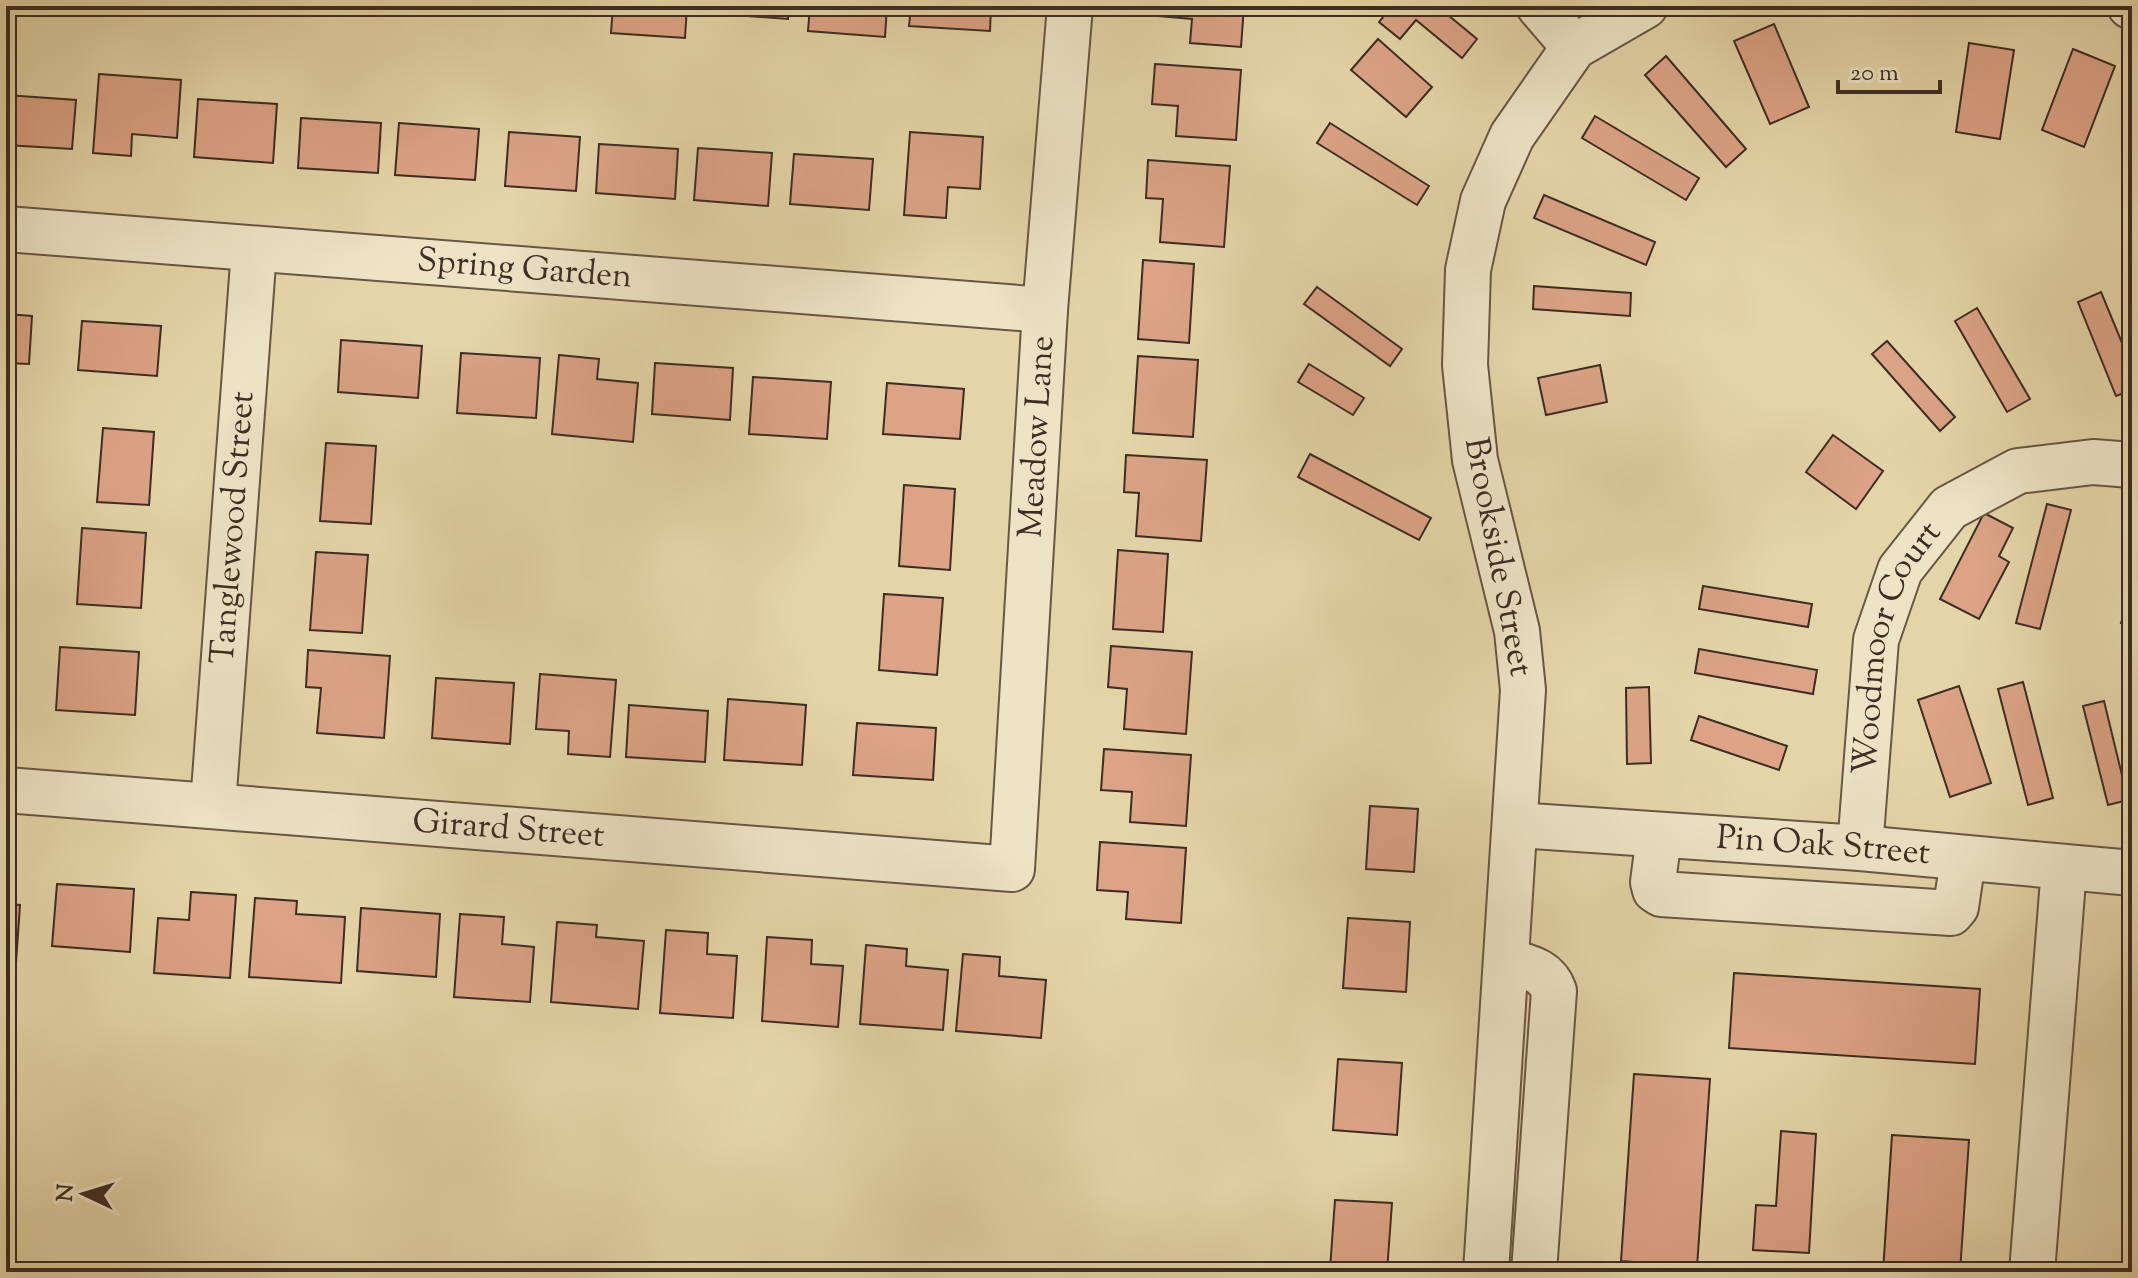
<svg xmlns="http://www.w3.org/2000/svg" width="2138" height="1278" font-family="'Sorts Mill Goudy',serif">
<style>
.building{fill:#dca386;stroke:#3d2d22;stroke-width:2}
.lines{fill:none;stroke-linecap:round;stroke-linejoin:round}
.minor-casing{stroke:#675744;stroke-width:48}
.minor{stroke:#ede4c6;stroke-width:44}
.labels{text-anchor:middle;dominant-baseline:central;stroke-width:8;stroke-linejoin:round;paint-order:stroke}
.street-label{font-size:34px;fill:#3d2d22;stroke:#ede4c6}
</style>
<rect width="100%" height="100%" fill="#e4d5a8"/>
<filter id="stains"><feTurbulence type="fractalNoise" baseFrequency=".0025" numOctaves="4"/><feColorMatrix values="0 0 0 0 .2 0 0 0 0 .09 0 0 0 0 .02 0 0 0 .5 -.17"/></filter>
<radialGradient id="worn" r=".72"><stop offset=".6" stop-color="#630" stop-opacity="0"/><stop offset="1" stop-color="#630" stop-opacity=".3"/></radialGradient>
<g class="building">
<path d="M 613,6 L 687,6 L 685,38 L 611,33 Z"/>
<path d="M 708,6 L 788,6 L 788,19 L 707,13 Z"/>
<path d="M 810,6 L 887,6 L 885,37 L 808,31 Z"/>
<path d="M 911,6 L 991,6 L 990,31 L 909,26 Z"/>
<path d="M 1160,6 L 1244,6 L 1241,47 L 1190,43 L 1192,19 L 1159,16 Z"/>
<path d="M 1392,6 L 1437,6 L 1477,39 L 1462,58 L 1416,20 L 1400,39 L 1379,22 Z"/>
<path d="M 1774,24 L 1809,107 L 1770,124 L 1734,41 Z"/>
<path d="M 1378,39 L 1432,87 L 1406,117 L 1351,70 Z"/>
<path d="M 1969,43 L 2014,50 L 2000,139 L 1956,132 Z"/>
<path d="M 2073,49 L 2115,66 L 2084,147 L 2042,130 Z"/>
<path d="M 1666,56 L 1746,149 L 1726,167 L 1645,75 Z"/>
<path d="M 1155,64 L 1241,70 L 1236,140 L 1176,136 L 1178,106 L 1152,104 Z"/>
<path d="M 99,74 L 181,80 L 177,138 L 132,134 L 131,156 L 93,153 Z"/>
<path d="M 6,95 L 76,100 L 72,149 L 6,145 Z"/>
<path d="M 198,99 L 277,104 L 273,163 L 194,157 Z"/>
<path d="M 1595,116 L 1699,178 L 1686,200 L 1582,138 Z"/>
<path d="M 301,118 L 381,123 L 378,173 L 298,168 Z"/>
<path d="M 399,123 L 479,129 L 475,180 L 395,175 Z"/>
<path d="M 1330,123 L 1429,186 L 1417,205 L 1317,143 Z"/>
<path d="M 509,132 L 580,137 L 576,191 L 505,186 Z"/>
<path d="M 910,132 L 983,137 L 980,189 L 948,187 L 946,218 L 904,215 Z"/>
<path d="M 599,144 L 678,149 L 675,199 L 596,193 Z"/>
<path d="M 698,148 L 772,153 L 768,206 L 694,200 Z"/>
<path d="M 794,154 L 873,159 L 869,210 L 790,204 Z"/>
<path d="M 1148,160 L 1230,166 L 1224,247 L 1160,242 L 1163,199 L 1146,198 Z"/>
<path d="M 1544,195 L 1655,242 L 1646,265 L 1534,218 Z"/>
<path d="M 1143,260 L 1194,264 L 1189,343 L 1138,339 Z"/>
<path d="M 1534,286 L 1631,293 L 1630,316 L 1533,309 Z"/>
<path d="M 1317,287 L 1402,349 L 1390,366 L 1304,304 Z"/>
<path d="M 2101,292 L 2132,367 L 2132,390 L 2116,396 L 2078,302 Z"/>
<path d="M 1977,308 L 2030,399 L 2007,412 L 1955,321 Z"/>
<path d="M 6,314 L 32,316 L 29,364 L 6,363 Z"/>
<path d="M 82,321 L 161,326 L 157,376 L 78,370 Z"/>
<path d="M 341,340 L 422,346 L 418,398 L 338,392 Z"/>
<path d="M 1887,341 L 1955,417 L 1940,431 L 1872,354 Z"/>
<path d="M 461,353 L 540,358 L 536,418 L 457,413 Z"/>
<path d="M 559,355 L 599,359 L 597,379 L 638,383 L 633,442 L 552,434 Z"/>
<path d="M 1138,356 L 1198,360 L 1193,437 L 1133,433 Z"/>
<path d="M 655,363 L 733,368 L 730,420 L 652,414 Z"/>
<path d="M 1309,364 L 1364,398 L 1353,415 L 1298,382 Z"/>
<path d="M 1600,365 L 1607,402 L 1546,415 L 1538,378 Z"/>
<path d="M 753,377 L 831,382 L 827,439 L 749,434 Z"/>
<path d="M 887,383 L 964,389 L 960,439 L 883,434 Z"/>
<path d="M 103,428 L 154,432 L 149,505 L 97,502 Z"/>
<path d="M 1833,435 L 1883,471 L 1856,509 L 1806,472 Z"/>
<path d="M 326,443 L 376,446 L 371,524 L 320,521 Z"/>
<path d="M 1310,454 L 1431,518 L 1419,540 L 1298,477 Z"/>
<path d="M 1126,455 L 1207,460 L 1201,541 L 1136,536 L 1139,493 L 1124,492 Z"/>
<path d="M 904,485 L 955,489 L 950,570 L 899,566 Z"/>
<path d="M 2047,504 L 2071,510 L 2040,629 L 2016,623 Z"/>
<path d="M 1984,513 L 2013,528 L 1999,556 L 2009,562 L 1979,619 L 1940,599 Z"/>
<path d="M 82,528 L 146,533 L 141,608 L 77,604 Z"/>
<path d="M 1118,550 L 1168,554 L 1163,632 L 1113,629 Z"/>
<path d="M 316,552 L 368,555 L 362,633 L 310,630 Z"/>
<path d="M 1703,586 L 1812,604 L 1808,627 L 1699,609 Z"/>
<path d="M 2132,592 L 2132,626 L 2121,623 Z"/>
<path d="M 884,594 L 943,598 L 937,675 L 879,670 Z"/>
<path d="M 1111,646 L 1192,652 L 1186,734 L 1124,729 L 1127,689 L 1108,687 Z"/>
<path d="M 60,647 L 139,652 L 135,715 L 56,710 Z"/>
<path d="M 1699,649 L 1817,670 L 1813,694 L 1695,673 Z"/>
<path d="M 308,650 L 390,656 L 384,738 L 317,733 L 321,688 L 306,687 Z"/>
<path d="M 540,674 L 616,680 L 610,757 L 568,754 L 569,731 L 536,729 Z"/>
<path d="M 436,678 L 514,683 L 510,744 L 432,738 Z"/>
<path d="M 2023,682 L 2053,798 L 2028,805 L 1998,689 Z"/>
<path d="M 1959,686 L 1991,783 L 1950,797 L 1918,700 Z"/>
<path d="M 1649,687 L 1651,763 L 1627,764 L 1626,688 Z"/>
<path d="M 728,699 L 806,705 L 802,765 L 724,760 Z"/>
<path d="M 2104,701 L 2128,800 L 2108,805 L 2083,706 Z"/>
<path d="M 629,705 L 708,711 L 705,762 L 626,757 Z"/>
<path d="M 1699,716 L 1787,746 L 1779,770 L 1691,740 Z"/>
<path d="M 857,723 L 936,728 L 933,780 L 853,775 Z"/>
<path d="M 1104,749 L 1191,755 L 1186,826 L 1130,822 L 1132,792 L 1101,790 Z"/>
<path d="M 1370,806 L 1418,809 L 1414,872 L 1366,869 Z"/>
<path d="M 1100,842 L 1186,848 L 1181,923 L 1126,919 L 1128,892 L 1097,890 Z"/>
<path d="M 57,884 L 134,889 L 130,952 L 52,946 Z"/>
<path d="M 191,892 L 236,895 L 230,978 L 154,973 L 158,918 L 189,920 Z"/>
<path d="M 255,898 L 297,901 L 296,914 L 345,917 L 341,983 L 249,977 Z"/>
<path d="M 6,904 L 20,905 L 16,963 L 6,962 Z"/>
<path d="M 361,908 L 440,914 L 436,977 L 357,971 Z"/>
<path d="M 460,914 L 504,917 L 502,944 L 534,947 L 530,1002 L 454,997 Z"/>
<path d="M 1348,918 L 1410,922 L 1406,992 L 1343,988 Z"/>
<path d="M 557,922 L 597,925 L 596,937 L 644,941 L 638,1009 L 551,1002 Z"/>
<path d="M 666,930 L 708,933 L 707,954 L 737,956 L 733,1018 L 660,1013 Z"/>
<path d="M 767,937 L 812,940 L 811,964 L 843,966 L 838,1027 L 762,1021 Z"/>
<path d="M 866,945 L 907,949 L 906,966 L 948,970 L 943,1030 L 860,1024 Z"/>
<path d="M 963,954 L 1000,957 L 999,976 L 1046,980 L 1041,1038 L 956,1031 Z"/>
<path d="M 1734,973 L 1980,989 L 1975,1064 L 1729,1048 Z"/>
<path d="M 2132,1057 L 2132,1196 L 2122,1195 Z"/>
<path d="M 1338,1059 L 1402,1063 L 1397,1135 L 1333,1130 Z"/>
<path d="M 1634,1074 L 1710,1079 L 1697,1267 L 1621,1261 Z"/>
<path d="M 1781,1131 L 1816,1134 L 1809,1253 L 1753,1250 L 1756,1205 L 1776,1206 Z"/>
<path d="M 1892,1135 L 1969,1140 L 1960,1272 L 1883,1272 Z"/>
<path d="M 1335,1200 L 1392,1203 L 1387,1272 L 1330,1269 Z"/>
</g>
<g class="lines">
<g class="minor-casing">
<g id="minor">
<path d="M 1539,6 L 1574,47"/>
<path d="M 2130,6 L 2132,6"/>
<path id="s1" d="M 6,229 L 1045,310"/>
<path id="s2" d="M 6,790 L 1012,869 L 1045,310 L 1070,6"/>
<path id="s3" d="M 213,805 L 254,250"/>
<path id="s4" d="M 1516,825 L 1860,848 L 2132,873"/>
<path d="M 1659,836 L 1653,882 L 1655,890 L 1661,894 L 1951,913 L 1956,907 L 1963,859"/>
<path id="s5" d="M 1860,848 L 1876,640 L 1900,570 L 1949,508 L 2018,471 L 2093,462 L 2132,465"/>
<path d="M 1507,961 C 1527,967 1546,969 1554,991 L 1534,1272"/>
<path d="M 1486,1272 L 1523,690 L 1517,631 L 1475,460 L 1465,365 L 1468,270 L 1483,201 L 1512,136 L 1574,47 L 1645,6"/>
<path d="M 2032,1272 L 2064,868"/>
</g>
</g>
<use href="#minor" class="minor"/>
</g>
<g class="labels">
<g class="street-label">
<text stroke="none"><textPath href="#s1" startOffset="520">Spring Garden</textPath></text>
<text stroke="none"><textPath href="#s2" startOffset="1442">Meadow Lane</textPath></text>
<text stroke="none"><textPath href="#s3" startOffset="278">Tanglewood Street</textPath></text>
<text transform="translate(1497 557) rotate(79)">Brookside Street</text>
<text stroke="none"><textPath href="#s5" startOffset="206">Woodmoor Court</textPath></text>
<text stroke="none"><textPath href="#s2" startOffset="504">Girard Street</textPath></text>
<text stroke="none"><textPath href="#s4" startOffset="308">Pin Oak Street</textPath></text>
</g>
</g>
<rect width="2138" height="1278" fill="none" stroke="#e4d5a8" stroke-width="32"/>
<rect x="8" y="8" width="2122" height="1262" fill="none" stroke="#3d2d22" stroke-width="4"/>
<rect x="16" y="16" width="2106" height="1246" fill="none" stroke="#3d2d22" stroke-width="2"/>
<g transform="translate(84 1194) rotate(274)" stroke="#ede4c6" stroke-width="6" paint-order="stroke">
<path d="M0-6L14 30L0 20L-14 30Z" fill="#3d2d22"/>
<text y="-12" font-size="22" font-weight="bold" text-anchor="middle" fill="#3d2d22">N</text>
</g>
<path d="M1838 80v12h102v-12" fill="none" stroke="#3d2d22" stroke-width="4"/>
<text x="1850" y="80" font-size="24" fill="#3d2d22" stroke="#ede4c6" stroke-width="6" paint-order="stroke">20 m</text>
<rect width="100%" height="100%" filter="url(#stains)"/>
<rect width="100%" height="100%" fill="url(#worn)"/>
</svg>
